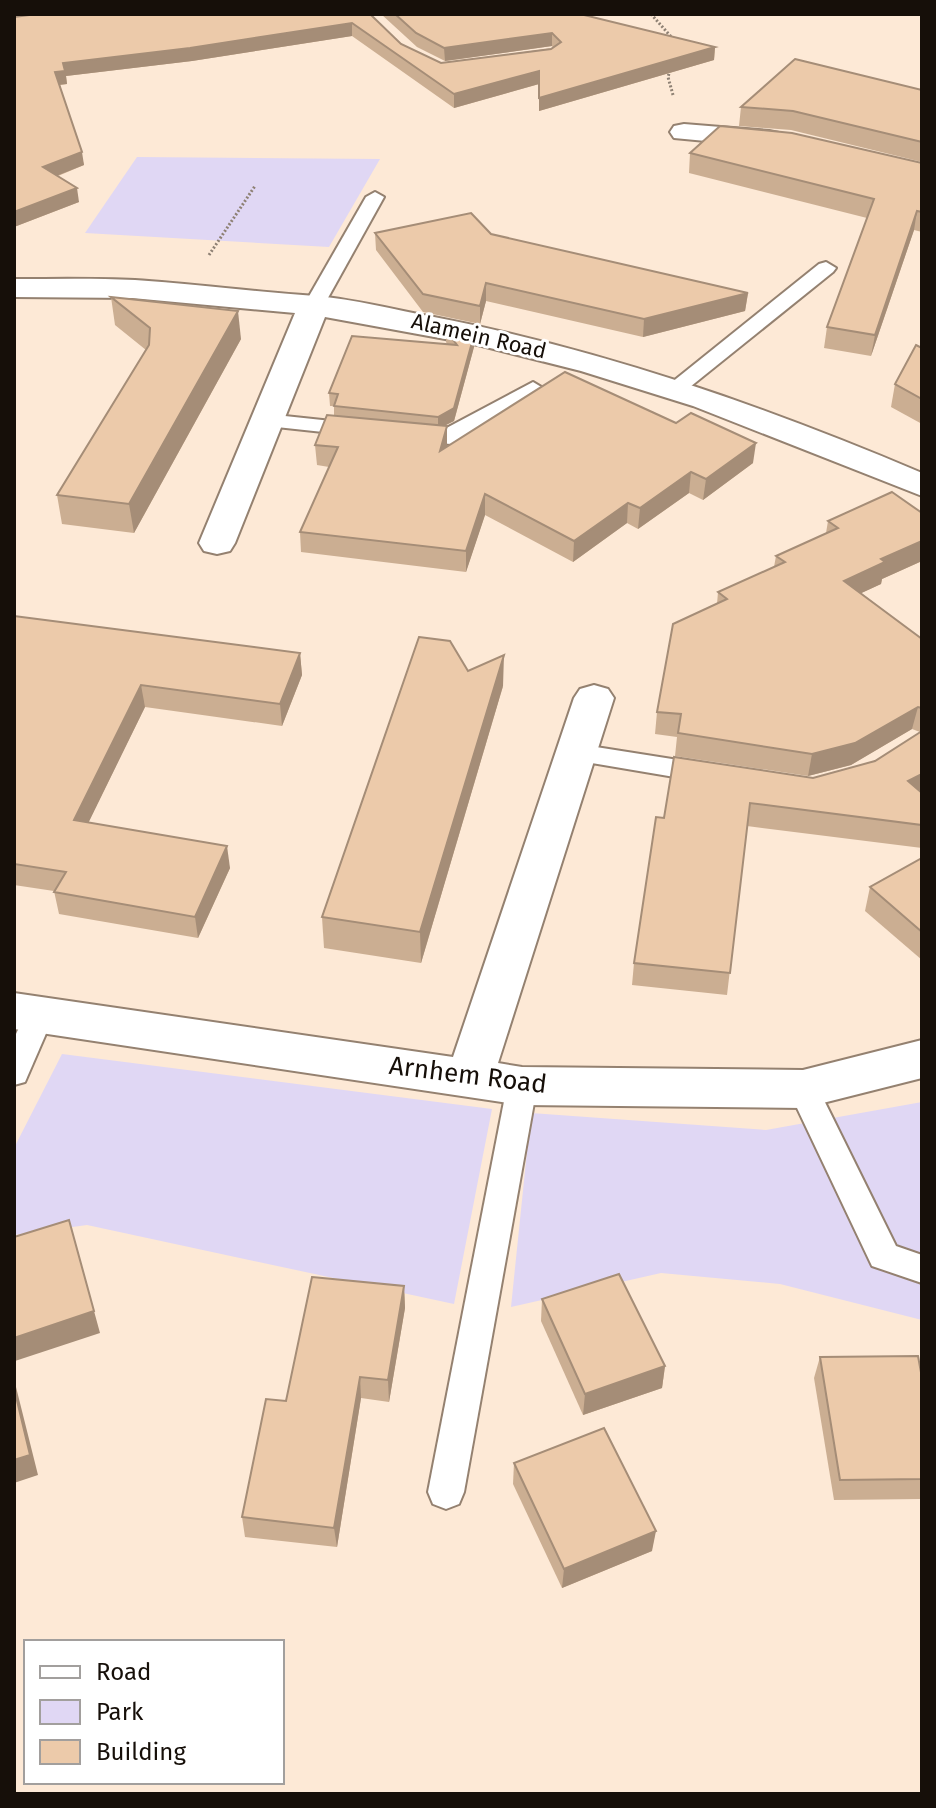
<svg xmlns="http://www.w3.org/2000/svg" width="936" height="1808" font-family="'Fira Sans',sans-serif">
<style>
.green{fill:#e0d7f4}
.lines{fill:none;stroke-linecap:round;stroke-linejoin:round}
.lane-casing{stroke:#948170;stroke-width:4}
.street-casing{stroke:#948170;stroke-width:4}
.path{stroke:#8e8174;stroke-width:3;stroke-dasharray:2 2;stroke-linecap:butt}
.lane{fill:#fff;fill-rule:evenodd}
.street{fill:#fff;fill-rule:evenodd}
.wall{fill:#cbae92}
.shaded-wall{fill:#a58d77}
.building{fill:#eccaaa;stroke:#a58d77;stroke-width:2}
.labels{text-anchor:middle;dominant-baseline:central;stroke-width:6;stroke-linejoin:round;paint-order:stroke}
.far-street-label{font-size:22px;fill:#160f09;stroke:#fff}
.street-label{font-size:26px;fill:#160f09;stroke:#fff}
</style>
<rect width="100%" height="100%" fill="#fde9d6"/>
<g class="green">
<path d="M 137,157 L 380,159 L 329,247 L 85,233 Z"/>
<path d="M 62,1054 L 492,1109 L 454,1304 L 87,1225 L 14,1235 L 14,1148 Z"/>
<path d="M 922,1102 L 922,1320 L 780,1284 L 661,1273 L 511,1307 L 531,1113 L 766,1130 Z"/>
</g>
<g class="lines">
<g class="lane-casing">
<g id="lane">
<path d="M 375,192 L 384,197 L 324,305 L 314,311 L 307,309 L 304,305 L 366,197 Z"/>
<path d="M 826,262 L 836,268 L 833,272 L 680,395 L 666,395 L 663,391 L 666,387 L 819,264 Z"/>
<path d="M 533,382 L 543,388 L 540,392 L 451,444 L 410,441 L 399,435 L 410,429 L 439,432 Z"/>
<path d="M 266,414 L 360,424 L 371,430 L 360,436 L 258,425 L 255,420 Z"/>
<path d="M 577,744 L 710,765 L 719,768 L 723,774 L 719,780 L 710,783 L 568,759 L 564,753 L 568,747 Z"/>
<path d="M 39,1004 L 49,1007 L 54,1015 L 25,1082 L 14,1085 L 14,1038 L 29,1007 Z"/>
<path d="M 522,1074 L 533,1077 L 537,1086 L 464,1492 L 459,1504 L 446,1509 L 433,1504 L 428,1492 L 507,1086 L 511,1077 Z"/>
<path d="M 803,1077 L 814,1080 L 896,1246 L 922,1255 L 922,1283 L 872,1266 L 788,1089 L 792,1080 Z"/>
</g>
</g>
<g class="street-casing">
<g id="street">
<path d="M 684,124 L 769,131 L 779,133 L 783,139 L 779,145 L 769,147 L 674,138 L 670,132 L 674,126 Z"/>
<path d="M 14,279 C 54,279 95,278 135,280 C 195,284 255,292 315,296 C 354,299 395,310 434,317 C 603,350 764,406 922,473 L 922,496 L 693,406 L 581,371 L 478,345 L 325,317 L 235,543 L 230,551 L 217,554 L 204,551 L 199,543 L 295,313 L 132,298 L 14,297 Z"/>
<path d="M 594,685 L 608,689 L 614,698 L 498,1063 L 522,1067 L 803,1070 L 922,1040 L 922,1078 L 803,1108 L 522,1105 L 14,1029 L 14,993 L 453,1057 L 574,698 L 580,689 Z"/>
</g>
</g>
<g class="path">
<path d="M 651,14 L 674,40"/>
<path d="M 670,70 L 668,77 L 673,95"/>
<path d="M 209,255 L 255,186"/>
</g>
<use href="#lane" class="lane"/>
<use href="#street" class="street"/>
</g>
<g class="wall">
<path d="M 370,14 L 401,44 L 441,63 L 553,48 L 552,46 L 445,61 L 417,47 L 381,14 L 580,14 L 715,47 L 714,60 L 539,111 L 539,84 L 454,108 L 352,36 L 192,61 L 66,76 L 67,84 L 60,85 L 84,165 L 58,176 L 79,202 L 14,227 L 14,17 Z"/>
<path d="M 922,90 L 922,162 L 791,130 L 739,126 L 741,107 Z"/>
<path d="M 690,153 L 922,163 L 922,232 L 914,230 L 871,356 L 824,348 L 827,327 L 867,218 L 689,173 Z"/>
<path d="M 375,233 L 491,234 L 748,293 L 745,311 L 643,337 L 486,301 L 480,324 L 423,312 L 376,250 Z"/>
<path d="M 111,297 L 241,339 L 134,533 L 62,524 L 57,495 L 146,350 L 115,325 Z"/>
<path d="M 446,330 L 474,347 L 454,421 L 444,426 L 447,447 L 753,463 L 703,500 L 689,493 L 638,529 L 627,523 L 573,562 L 485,515 L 466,572 L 301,552 L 300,532 L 329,467 L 317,465 L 315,445 L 334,416 L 334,406 L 330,406 L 329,393 L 447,344 L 446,342 Z"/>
<path d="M 922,348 L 922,424 L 891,407 L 895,384 Z"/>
<path d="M 922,513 L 922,561 L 882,579 L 881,584 L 861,593 L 922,639 L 922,848 L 747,826 L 727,995 L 632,985 L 634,963 L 664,818 L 875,761 L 920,732 L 912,729 L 851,765 L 808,776 L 675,756 L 677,737 L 655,734 L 657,712 L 717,604 L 718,592 L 774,567 L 776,556 L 826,533 L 828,521 Z"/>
<path d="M 14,616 L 300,653 L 302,675 L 282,726 L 145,707 L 88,823 L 230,868 L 198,938 L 59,914 L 54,891 L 14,885 Z"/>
<path d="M 503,686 L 421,963 L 324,948 L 322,917 Z"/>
<path d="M 922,858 L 922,960 L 865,911 L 870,887 Z"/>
<path d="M 404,1286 L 405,1308 L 389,1402 L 361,1398 L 337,1547 L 245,1537 L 242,1517 L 286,1401 Z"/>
<path d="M 542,1299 L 665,1366 L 662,1388 L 583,1415 L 541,1321 Z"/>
<path d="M 820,1357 L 922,1378 L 922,1499 L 834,1500 L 814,1378 Z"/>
<path d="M 514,1463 L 652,1551 L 562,1588 L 513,1484 Z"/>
</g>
<g class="shaded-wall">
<path d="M 352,23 L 352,36 L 192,61 L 66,76 L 67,84 L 57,85 L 55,72 L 63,63 Z"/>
<path d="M 552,33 L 552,46 L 445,61 L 444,48 Z"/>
<path d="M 715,47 L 714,60 L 539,111 L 539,98 Z"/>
<path d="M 539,71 L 539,84 L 454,108 L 454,94 Z"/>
<path d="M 82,152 L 84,165 L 46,180 L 43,167 Z"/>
<path d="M 77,188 L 79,202 L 14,227 L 14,212 Z"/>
<path d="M 917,211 L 914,230 L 871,356 L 875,335 Z"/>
<path d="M 486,283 L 486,301 L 480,324 L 480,306 Z"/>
<path d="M 748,293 L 745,311 L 643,337 L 644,319 Z"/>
<path d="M 238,311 L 241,339 L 134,533 L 129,504 Z"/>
<path d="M 474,335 L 474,347 L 454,421 L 438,429 L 438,417 Z"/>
<path d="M 447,426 L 447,446 L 440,451 Z"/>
<path d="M 756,443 L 753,463 L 703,500 L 706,479 Z"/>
<path d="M 691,472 L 689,493 L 638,529 L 640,508 Z"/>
<path d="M 485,494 L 485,515 L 466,572 L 466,551 Z"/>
<path d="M 628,503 L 627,523 L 573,562 L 574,541 Z"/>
<path d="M 922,541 L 922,561 L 882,579 L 881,584 L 840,603 L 844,581 L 881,559 Z"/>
<path d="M 300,653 L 302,675 L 282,726 L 280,704 Z"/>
<path d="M 504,655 L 503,686 L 421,963 L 420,932 Z"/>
<path d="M 141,685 L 145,707 L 79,842 L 74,820 Z"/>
<path d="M 918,707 L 912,729 L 851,765 L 808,776 L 812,754 Z"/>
<path d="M 922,774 L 922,794 L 908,781 Z"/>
<path d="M 227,846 L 230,868 L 198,938 L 195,917 Z"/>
<path d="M 404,1286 L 405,1308 L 389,1402 L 388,1380 Z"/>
<path d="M 94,1311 L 100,1333 L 15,1361 L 14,1357 L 14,1338 Z"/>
<path d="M 665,1366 L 662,1388 L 583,1415 L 585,1394 Z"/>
<path d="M 360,1377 L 361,1398 L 337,1547 L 334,1528 Z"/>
<path d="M 14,1379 L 38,1475 L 14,1483 Z"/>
<path d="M 656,1531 L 652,1551 L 562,1588 L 564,1569 Z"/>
</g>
<g class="building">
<path d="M 37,14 L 370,14 L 401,44 L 441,63 L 551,49 L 561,42 L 552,33 L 444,48 L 416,33 L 395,14 L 580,14 L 715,47 L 539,98 L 539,71 L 454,94 L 352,23 L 190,48 L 63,63 L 65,71 L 55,72 L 82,152 L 43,167 L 77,188 L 14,212 L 14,17 Z"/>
<path d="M 795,59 L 922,90 L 922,142 L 793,111 L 741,107 Z"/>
<path d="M 720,126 L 792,133 L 922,163 L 922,212 L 917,211 L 875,335 L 827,327 L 874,199 L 690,153 Z"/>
<path d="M 471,213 L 491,234 L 748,293 L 644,319 L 486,283 L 480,306 L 423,294 L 375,233 Z"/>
<path d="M 111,297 L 238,311 L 129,504 L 57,495 L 149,345 L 150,328 Z"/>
<path d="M 446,330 L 474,335 L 454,408 L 438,417 L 334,406 L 338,394 L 329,393 L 352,336 L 457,345 Z"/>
<path d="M 916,345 L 922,348 L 922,399 L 895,384 Z"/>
<path d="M 565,372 L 676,423 L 691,413 L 756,443 L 706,479 L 691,472 L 640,508 L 628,503 L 574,541 L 485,494 L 466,551 L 300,532 L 338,447 L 315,445 L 327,415 L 447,426 L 440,451 Z"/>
<path d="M 892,492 L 922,513 L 922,541 L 881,559 L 885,562 L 844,581 L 922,639 L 922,708 L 918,707 L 855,743 L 812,754 L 678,733 L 681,714 L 657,712 L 673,624 L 727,599 L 718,592 L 785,562 L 776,556 L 838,528 L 828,521 Z"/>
<path d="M 14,616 L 300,653 L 280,704 L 141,685 L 74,820 L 227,846 L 195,917 L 54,892 L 66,872 L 14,864 Z"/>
<path d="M 419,637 L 450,641 L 468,671 L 504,655 L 420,932 L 322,917 Z"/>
<path d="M 922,731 L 922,774 L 908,781 L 922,793 L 922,825 L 750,803 L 730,973 L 634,963 L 656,817 L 664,818 L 674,757 L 813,778 L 875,761 Z"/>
<path d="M 922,858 L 922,932 L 870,887 Z"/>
<path d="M 69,1220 L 94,1311 L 14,1338 L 14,1237 Z"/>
<path d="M 619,1274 L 665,1366 L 585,1394 L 542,1299 Z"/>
<path d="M 312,1277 L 404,1286 L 388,1380 L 360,1377 L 334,1528 L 242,1517 L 266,1399 L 286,1401 Z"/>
<path d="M 918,1356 L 922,1378 L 922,1479 L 840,1480 L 820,1357 Z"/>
<path d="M 14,1388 L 30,1455 L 14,1460 Z"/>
<path d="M 604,1428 L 656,1531 L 564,1569 L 514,1463 Z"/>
</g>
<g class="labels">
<g class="far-street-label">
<text transform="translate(479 336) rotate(13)">Alamein Road</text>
</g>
<g class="street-label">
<text transform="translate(468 1075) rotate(7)">Arnhem Road</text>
</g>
</g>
<rect width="936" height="1808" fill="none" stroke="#160f09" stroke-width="32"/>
<rect x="24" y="1640" width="260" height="144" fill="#ffffff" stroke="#a29f9d" stroke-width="2"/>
<rect x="40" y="1666" width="40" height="12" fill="#ffffff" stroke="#a29f9d" stroke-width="2"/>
<text x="96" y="1680" font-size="24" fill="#160f09">Road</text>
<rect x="40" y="1700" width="40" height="24" fill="#e0d7f4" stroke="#a29f9d" stroke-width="2"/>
<text x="96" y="1720" font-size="24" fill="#160f09">Park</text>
<rect x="40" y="1740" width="40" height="24" fill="#eccaaa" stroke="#a29f9d" stroke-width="2"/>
<text x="96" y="1760" font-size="24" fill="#160f09">Building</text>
</svg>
